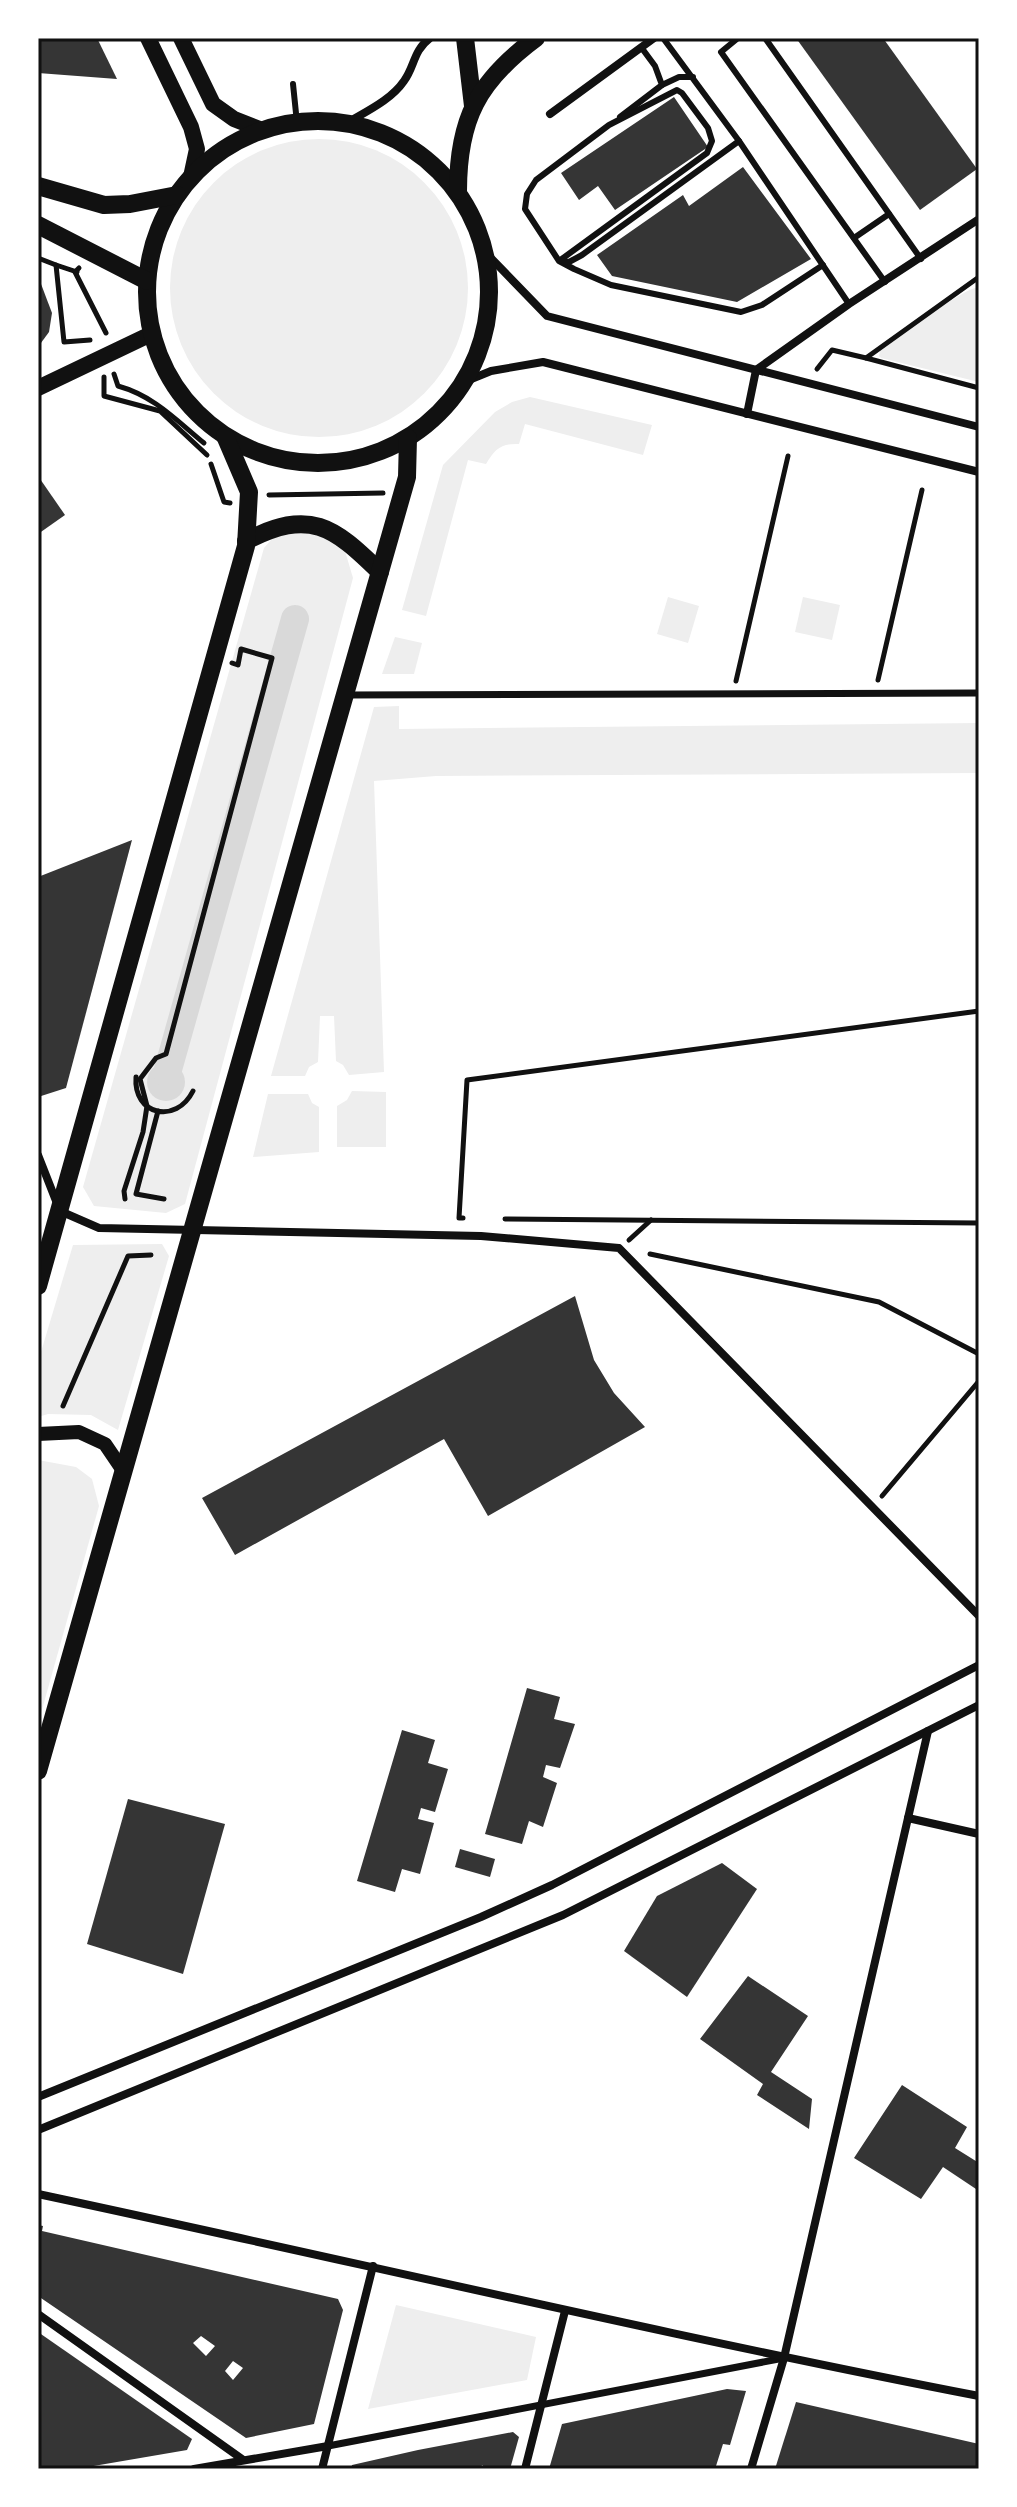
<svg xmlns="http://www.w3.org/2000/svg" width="1017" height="2507" font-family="Overpass,sans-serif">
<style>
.green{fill:#eee}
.water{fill:#d9d9d9}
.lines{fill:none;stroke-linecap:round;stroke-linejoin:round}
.canal{stroke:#d9d9d9;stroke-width:28}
.building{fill:#353535;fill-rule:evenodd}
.path{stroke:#111;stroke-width:5}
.service{stroke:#111;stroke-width:6}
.pedestrian{stroke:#111;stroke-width:7}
.minor{stroke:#111;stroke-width:8}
.tertiary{stroke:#111;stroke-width:14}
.secondary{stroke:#111;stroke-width:16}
.trunk{stroke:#111;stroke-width:18}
.neatline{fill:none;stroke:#111;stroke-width:3}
</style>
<rect width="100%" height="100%" fill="#fff"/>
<g class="green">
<circle cx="319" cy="288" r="149"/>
<path d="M 979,287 L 979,382 L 881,358 L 879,356 L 880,351 C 899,338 961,289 979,287 Z"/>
<path d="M 530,397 L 652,425 L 643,455 L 525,424 L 519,444 C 501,443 495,449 486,464 L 468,460 L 426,616 L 402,610 L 443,465 L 495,412 L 512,402 Z"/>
<path d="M 278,532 L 326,533 L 345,551 L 353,578 L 185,1204 L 166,1213 L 94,1206 L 83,1187 L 264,548 Z"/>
<path d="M 668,597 L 699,606 L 688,643 L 657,634 Z"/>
<path d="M 803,597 L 840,605 L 832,640 L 795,632 Z"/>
<path d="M 395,637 L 422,643 L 414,674 L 382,674 Z"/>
<path d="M 399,706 L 399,729 L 979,723 L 979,773 L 436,776 L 374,781 L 384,1072 L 349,1075 L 343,1065 L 336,1061 L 334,1016 L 320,1016 L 318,1062 L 309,1067 L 305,1076 L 271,1076 L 374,707 Z"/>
<path d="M 352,1091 L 386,1092 L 386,1147 L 337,1147 L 337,1106 L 347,1100 Z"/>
<path d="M 268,1094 L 308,1094 L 312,1103 L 319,1107 L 319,1152 L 253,1157 Z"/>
<path d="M 162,1244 L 169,1256 L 118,1430 L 91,1415 L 48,1414 L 38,1417 L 38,1362 L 73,1245 Z"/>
<path d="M 38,1460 L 76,1467 L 92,1479 L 99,1506 L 38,1724 Z"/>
<path d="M 396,2305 L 536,2337 L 527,2380 L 368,2409 Z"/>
</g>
<circle class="water" cx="166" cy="1082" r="19"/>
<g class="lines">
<path class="canal" d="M 167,1073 L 295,619"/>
</g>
<g class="building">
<path d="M 38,38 L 97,38 L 117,79 L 38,73 Z"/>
<path d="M 796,38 L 883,38 L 977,169 L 920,210 Z"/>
<path d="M 674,97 L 708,147 L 615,210 L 598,186 L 579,200 L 561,173 Z"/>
<path d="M 743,167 L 811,259 L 737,302 L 612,276 L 597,255 L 683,195 L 689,206 Z"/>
<path d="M 38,276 L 52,313 L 49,332 L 38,347 Z"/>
<path d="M 38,476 L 65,515 L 38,534 Z"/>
<path d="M 132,840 L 66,1088 L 38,1097 L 38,877 Z"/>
<path d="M 575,1296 L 594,1360 L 614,1393 L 645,1427 L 488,1516 L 444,1439 L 235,1555 L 202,1498 Z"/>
<path d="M 527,1688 L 560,1697 L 554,1719 L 575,1724 L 560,1768 L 546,1765 L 543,1777 L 557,1783 L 543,1827 L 529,1821 L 522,1844 L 485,1834 Z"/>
<path d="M 402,1730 L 435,1740 L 428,1763 L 448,1769 L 435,1812 L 421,1808 L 418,1819 L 434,1823 L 420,1874 L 402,1869 L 395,1892 L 357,1881 Z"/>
<path d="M 128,1799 L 225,1824 L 183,1974 L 87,1944 Z"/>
<path d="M 460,1849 L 495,1859 L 490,1877 L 455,1867 Z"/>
<path d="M 722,1863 L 757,1889 L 687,1997 L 624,1951 L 657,1896 Z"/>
<path d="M 748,1976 L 808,2016 L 771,2072 L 812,2099 L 809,2129 L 757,2095 L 763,2084 L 700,2039 Z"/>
<path d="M 902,2085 L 967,2127 L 955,2148 L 979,2163 L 979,2191 L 943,2167 L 921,2199 L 854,2158 Z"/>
<path d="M 38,2225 L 43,2226 L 42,2231 L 338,2299 L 343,2310 L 314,2424 L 246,2438 L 38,2296 ZM 201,2336 L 215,2346 L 206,2356 L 193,2343 ZM 233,2361 L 243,2368 L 233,2380 L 225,2371 Z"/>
<path d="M 38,2332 L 192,2439 L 187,2450 L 76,2469 L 38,2469 Z"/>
<path d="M 727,2389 L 746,2391 L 730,2445 L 723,2444 L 716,2466 L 722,2469 L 549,2469 L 562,2424 Z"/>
<path d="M 796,2402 L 979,2444 L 979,2469 L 775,2469 Z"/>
<path d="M 513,2432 L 519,2437 L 510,2469 L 486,2469 L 482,2465 L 481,2469 L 351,2469 L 352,2465 L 418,2450 Z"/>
</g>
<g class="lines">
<g class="path">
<path d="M 38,258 L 56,265"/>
<path d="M 79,268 L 75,272 L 106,333"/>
<path d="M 77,272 L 56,265 L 64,342 L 90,340"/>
<path d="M 979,277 L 866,358 L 979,388"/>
<path d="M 817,369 L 832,350 L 866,358"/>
<path d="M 114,374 L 118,386 C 154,396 176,420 204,443"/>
<path d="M 104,377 L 104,396 L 160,411 L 207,455"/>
<path d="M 211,464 L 224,502 L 230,503"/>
<path d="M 269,495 L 383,493"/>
<path d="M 878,680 L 922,490"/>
<path d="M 736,681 L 788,456"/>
<path d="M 136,1077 C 133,1115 176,1125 193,1091"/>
<path d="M 158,1111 L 136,1194 L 164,1199"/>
<path d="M 125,1199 L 124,1191 L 143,1132 L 147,1106 L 140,1079 L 156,1058 L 166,1054 L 272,658 L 241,649 L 238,665 L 232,663"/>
<path d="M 463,1218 L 459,1218 L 467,1080 L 979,1011"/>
<path d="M 505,1219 L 979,1223"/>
<path d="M 629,1240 L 651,1220"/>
<path d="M 650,1254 L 879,1302 L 979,1354"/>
<path d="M 63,1406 L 128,1256 L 151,1255"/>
<path d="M 882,1496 L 979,1381"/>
</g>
<g class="service">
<path d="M 663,38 L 739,141"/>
<path d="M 738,38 L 721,52 L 885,282"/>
<path d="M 765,38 L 921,259"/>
<path d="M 293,84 L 297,123"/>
<path d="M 662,85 L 679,77 L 693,77"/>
<path d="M 620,117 L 662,85 L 655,66 L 641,47"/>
<path d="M 854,238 L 889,214"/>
<path d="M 559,261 L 707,153 L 712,141 L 708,128 L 682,93 L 677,90 L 609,125 L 536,180 L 527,194 L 525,209 L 559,261 L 574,269 L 611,285 L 741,312 L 762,305 L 823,265"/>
<path d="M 562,261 L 569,262 L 582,255 L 739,141 L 849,304"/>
</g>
<g class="pedestrian">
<path d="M 345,695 L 979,693"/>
<path d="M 328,2446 L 784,2358"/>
</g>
<g class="minor">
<path d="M 550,114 L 654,38"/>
<path d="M 347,123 C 367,111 391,100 404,81 C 415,66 413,51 430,38"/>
<path d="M 485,252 L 547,316 L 979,427"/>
<path d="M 756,370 L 849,304 L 979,219"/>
<path d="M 464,382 L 491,371 L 543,362 L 979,472"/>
<path d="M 747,414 L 756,370"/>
<path d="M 38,1155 L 60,1211 L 99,1228 L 481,1236 L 619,1248 L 979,1616"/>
<path d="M 908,1818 L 979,1834"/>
<path d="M 38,2097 L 481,1917 L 552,1885 L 979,1665"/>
<path d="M 38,2130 L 563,1915 L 979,1705"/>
<path d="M 38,2194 C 352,2261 664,2335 979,2396"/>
<path d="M 38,2314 L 242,2459"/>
<path d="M 194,2469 L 328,2446"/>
<path d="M 322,2469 L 373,2266"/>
<path d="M 525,2469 L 565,2311"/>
<path d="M 751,2469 L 784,2358 L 928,1731"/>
</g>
<path class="tertiary" d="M 38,1434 L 79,1432 L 105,1444 L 124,1472"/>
<g class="secondary">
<path d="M 148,38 L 191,127 L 197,149 L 191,177"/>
<path d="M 181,38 L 213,104 L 234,119 L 262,130"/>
<path d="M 38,388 L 151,334"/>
</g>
<g class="trunk">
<path d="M 465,38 L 473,106"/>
<circle cx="318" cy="292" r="171"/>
<path d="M 38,186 L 104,205 L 130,204 L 177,195"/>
<path d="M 458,191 C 458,119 478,81 536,38"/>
<path d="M 38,225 L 147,281"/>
<path d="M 246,541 C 310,508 333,526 380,572"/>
<path d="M 38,1286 L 246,546 L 249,492 L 225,436"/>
<path d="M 38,1771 L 407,477 L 408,438"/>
</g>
</g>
<rect width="1017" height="2507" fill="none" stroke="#ffffff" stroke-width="80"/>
<rect x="40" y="40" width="937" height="2427" class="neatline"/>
</svg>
